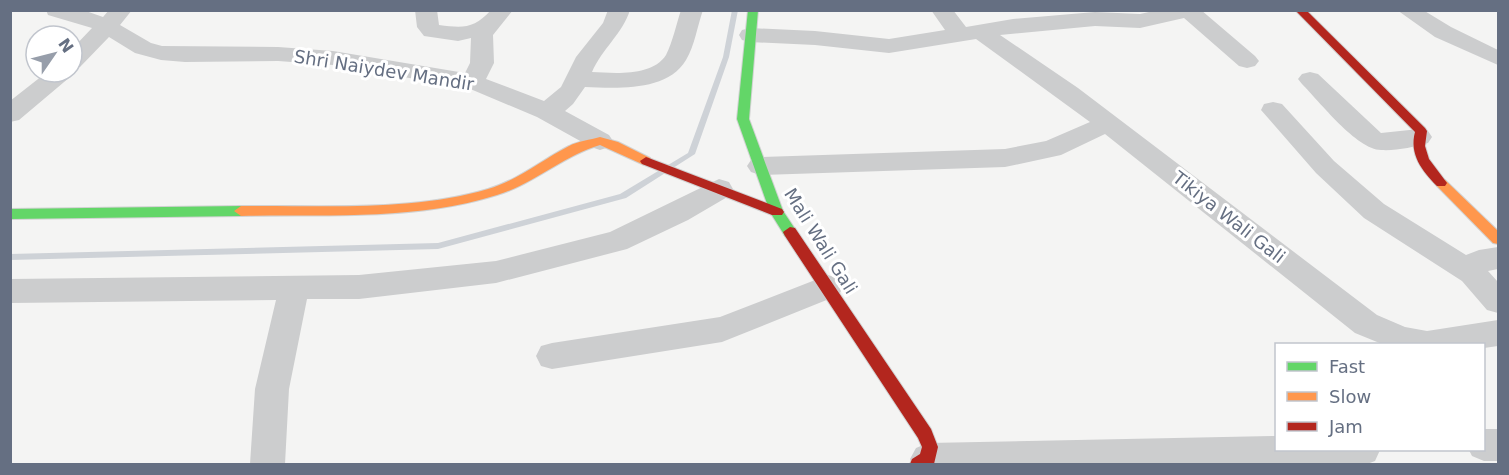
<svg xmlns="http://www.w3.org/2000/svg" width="1509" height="475" font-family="'DejaVu Sans',sans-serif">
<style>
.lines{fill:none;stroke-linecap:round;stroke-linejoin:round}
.stream{fill:#ced2d7;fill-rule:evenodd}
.fast-casing{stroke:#d1d2d2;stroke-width:2}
.slow-casing{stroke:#d1d2d2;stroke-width:2}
.jam-casing{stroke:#d1d2d2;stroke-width:2}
.street{fill:#cccdce;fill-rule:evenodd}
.fast{fill:#63d668;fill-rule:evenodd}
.slow{fill:#ff974d;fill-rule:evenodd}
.jam{fill:#b3261e;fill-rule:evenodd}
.labels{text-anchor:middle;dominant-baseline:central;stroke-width:6;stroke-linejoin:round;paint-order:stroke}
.street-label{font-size:18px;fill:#656f82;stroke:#fff}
</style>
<rect width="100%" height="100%" fill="#f4f4f3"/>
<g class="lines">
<path class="stream" d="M 732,10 L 738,10 L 729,57 L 695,154 L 626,198 L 438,249 L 10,260 L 10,254 L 438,243 L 620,194 L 688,153 L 723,57 Z"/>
<g class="fast-casing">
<g id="fast">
<path d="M 748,10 L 758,10 L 749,119 L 783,211 L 797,232 L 790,237 L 785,236 L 770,212 L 737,119 Z"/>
<path d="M 241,206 L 248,211 L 241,216 L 10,219 L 10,209 Z"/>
</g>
</g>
<g class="slow-casing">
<g id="slow">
<path d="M 600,137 L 618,142 L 650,158 L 652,161 L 646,165 L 642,164 L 600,145 C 563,156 534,184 497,195 C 415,221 326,214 241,216 L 234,211 L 241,206 C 321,205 411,212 488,189 C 518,180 542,160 569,146 C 578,141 590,140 600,137 Z"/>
<path d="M 1441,179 L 1445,180 L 1498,231 L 1498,244 L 1493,243 L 1437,186 L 1435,183 Z"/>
</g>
</g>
<g class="jam-casing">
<g id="jam">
<path d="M 1295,10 L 1306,10 L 1425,128 L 1427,131 L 1425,146 L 1429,159 L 1447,183 L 1445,186 L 1437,186 C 1422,171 1409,154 1415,132 Z"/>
<path d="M 646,157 L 782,209 L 784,212 L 782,215 L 772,215 L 642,164 L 640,161 Z"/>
<path d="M 790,227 L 795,228 L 931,429 L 938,447 L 934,464 L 910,464 L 912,459 L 920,454 L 922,447 L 918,438 L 785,236 L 783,232 Z"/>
</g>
</g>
<g class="street">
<path d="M 46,10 L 83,10 L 103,17 L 109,10 L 132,10 L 120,25 L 151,43 L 162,46 L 278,47 L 333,51 L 465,73 L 470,63 L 471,38 L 458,41 L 424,36 L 417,27 L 415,10 L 437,10 L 439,25 C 463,28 474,29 491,10 L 513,10 L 493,35 L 494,63 L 486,79 L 544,101 L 561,87 L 576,57 L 603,23 L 608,10 L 630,10 C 623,33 602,49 592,72 C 614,73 652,77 666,55 C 673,41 676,25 681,10 L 703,10 C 697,27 695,45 686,60 C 667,92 617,88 585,87 L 573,104 L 565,111 L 609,135 L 613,141 L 609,147 L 600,150 L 591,147 L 537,117 L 468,88 L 333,65 L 278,61 L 185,62 L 161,60 L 135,53 L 109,37 L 80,67 L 72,69 L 72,49 L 92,28 L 48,15 Z"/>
<path d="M 931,10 L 953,10 L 966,27 L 1013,19 L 1095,12 L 1140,14 L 1158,10 L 1201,10 L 1255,56 L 1259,61 L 1255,66 L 1247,68 L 1239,66 L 1184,18 L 1140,28 L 1095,26 L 1000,35 L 1078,88 L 1377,315 L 1405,327 L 1427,331 L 1498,320 L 1498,346 L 1484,348 L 1484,344 L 1382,344 L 1355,333 L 1105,134 L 1061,155 L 1005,167 L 760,175 L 751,172 L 747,166 L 751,160 L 760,157 L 1005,149 L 1046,141 L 1090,122 L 976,39 L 889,53 L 815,45 L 750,42 L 742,40 L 739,35 L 742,30 L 750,28 L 815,31 L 889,39 L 945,30 Z"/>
<path d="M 1397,10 L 1423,10 L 1451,27 L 1498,50 L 1498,65 L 1435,37 Z"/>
<path d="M 72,69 L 74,72 L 70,77 L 19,120 L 10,122 L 10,101 L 47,72 L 72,72 Z"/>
<path d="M 1310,72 L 1318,74 L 1381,133 L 1419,129 L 1428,131 L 1432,137 L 1428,143 C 1414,147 1396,151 1381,150 C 1357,150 1319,101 1302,84 L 1298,79 L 1302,74 Z"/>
<path d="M 1273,102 L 1282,104 L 1334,161 L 1384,204 L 1466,255 L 1479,250 L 1498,247 L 1498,269 L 1488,271 L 1498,282 L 1498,313 L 1487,310 L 1462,281 L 1364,218 L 1316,173 L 1261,110 L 1264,104 Z"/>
<path d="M 719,179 L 729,182 L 733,189 L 729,196 L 688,220 L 627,249 L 496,283 L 359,299 L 307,299 L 289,389 L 285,464 L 250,464 L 255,389 L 276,300 L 10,303 L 10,279 L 359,275 L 496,261 L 610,232 Z"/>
<path d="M 828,275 L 839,279 L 843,287 L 839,295 L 722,342 L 552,369 L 541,366 L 536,356 L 541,346 L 552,343 L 720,317 Z"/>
<path d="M 1484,429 L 1498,429 L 1498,461 L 1484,461 L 1472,456 L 1469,450 L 1484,450 Z"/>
<path d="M 1276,436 L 1276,450 L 1380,450 L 1375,461 L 1367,464 L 913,464 L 910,459 L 916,448 L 928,443 Z"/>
</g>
<use href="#fast" class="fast"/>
<use href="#slow" class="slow"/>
<use href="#jam" class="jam"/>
</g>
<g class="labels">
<g class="street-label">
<text transform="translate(384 70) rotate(9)">Shri Naiydev Mandir</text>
<text transform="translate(1229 217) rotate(38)">Tikiya Wali Gali</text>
<text transform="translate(821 241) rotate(58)">Mali Wali Gali</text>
</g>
</g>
<rect width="1509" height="475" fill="none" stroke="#656f82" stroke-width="24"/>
<rect x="1275" y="343" width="210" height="108" fill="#ffffff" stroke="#c1c5cd" stroke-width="1.5"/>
<rect x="1287" y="362" width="30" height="9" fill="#63d668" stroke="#c1c5cd" stroke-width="1.5"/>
<text x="1329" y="373" font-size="18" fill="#656f82">Fast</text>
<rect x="1287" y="392" width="30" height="9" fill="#ff974d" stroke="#c1c5cd" stroke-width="1.5"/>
<text x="1329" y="403" font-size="18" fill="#656f82">Slow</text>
<rect x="1287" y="422" width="30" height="9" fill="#b3261e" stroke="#c1c5cd" stroke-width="1.5"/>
<text x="1329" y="433" font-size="18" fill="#656f82">Jam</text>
<g transform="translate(54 54) rotate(55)"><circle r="28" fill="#ffffff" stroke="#c1c5cd" stroke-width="1.5"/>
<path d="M0-4.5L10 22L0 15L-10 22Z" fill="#979eaa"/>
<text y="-9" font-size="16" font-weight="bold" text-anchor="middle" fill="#656f82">N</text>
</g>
</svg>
